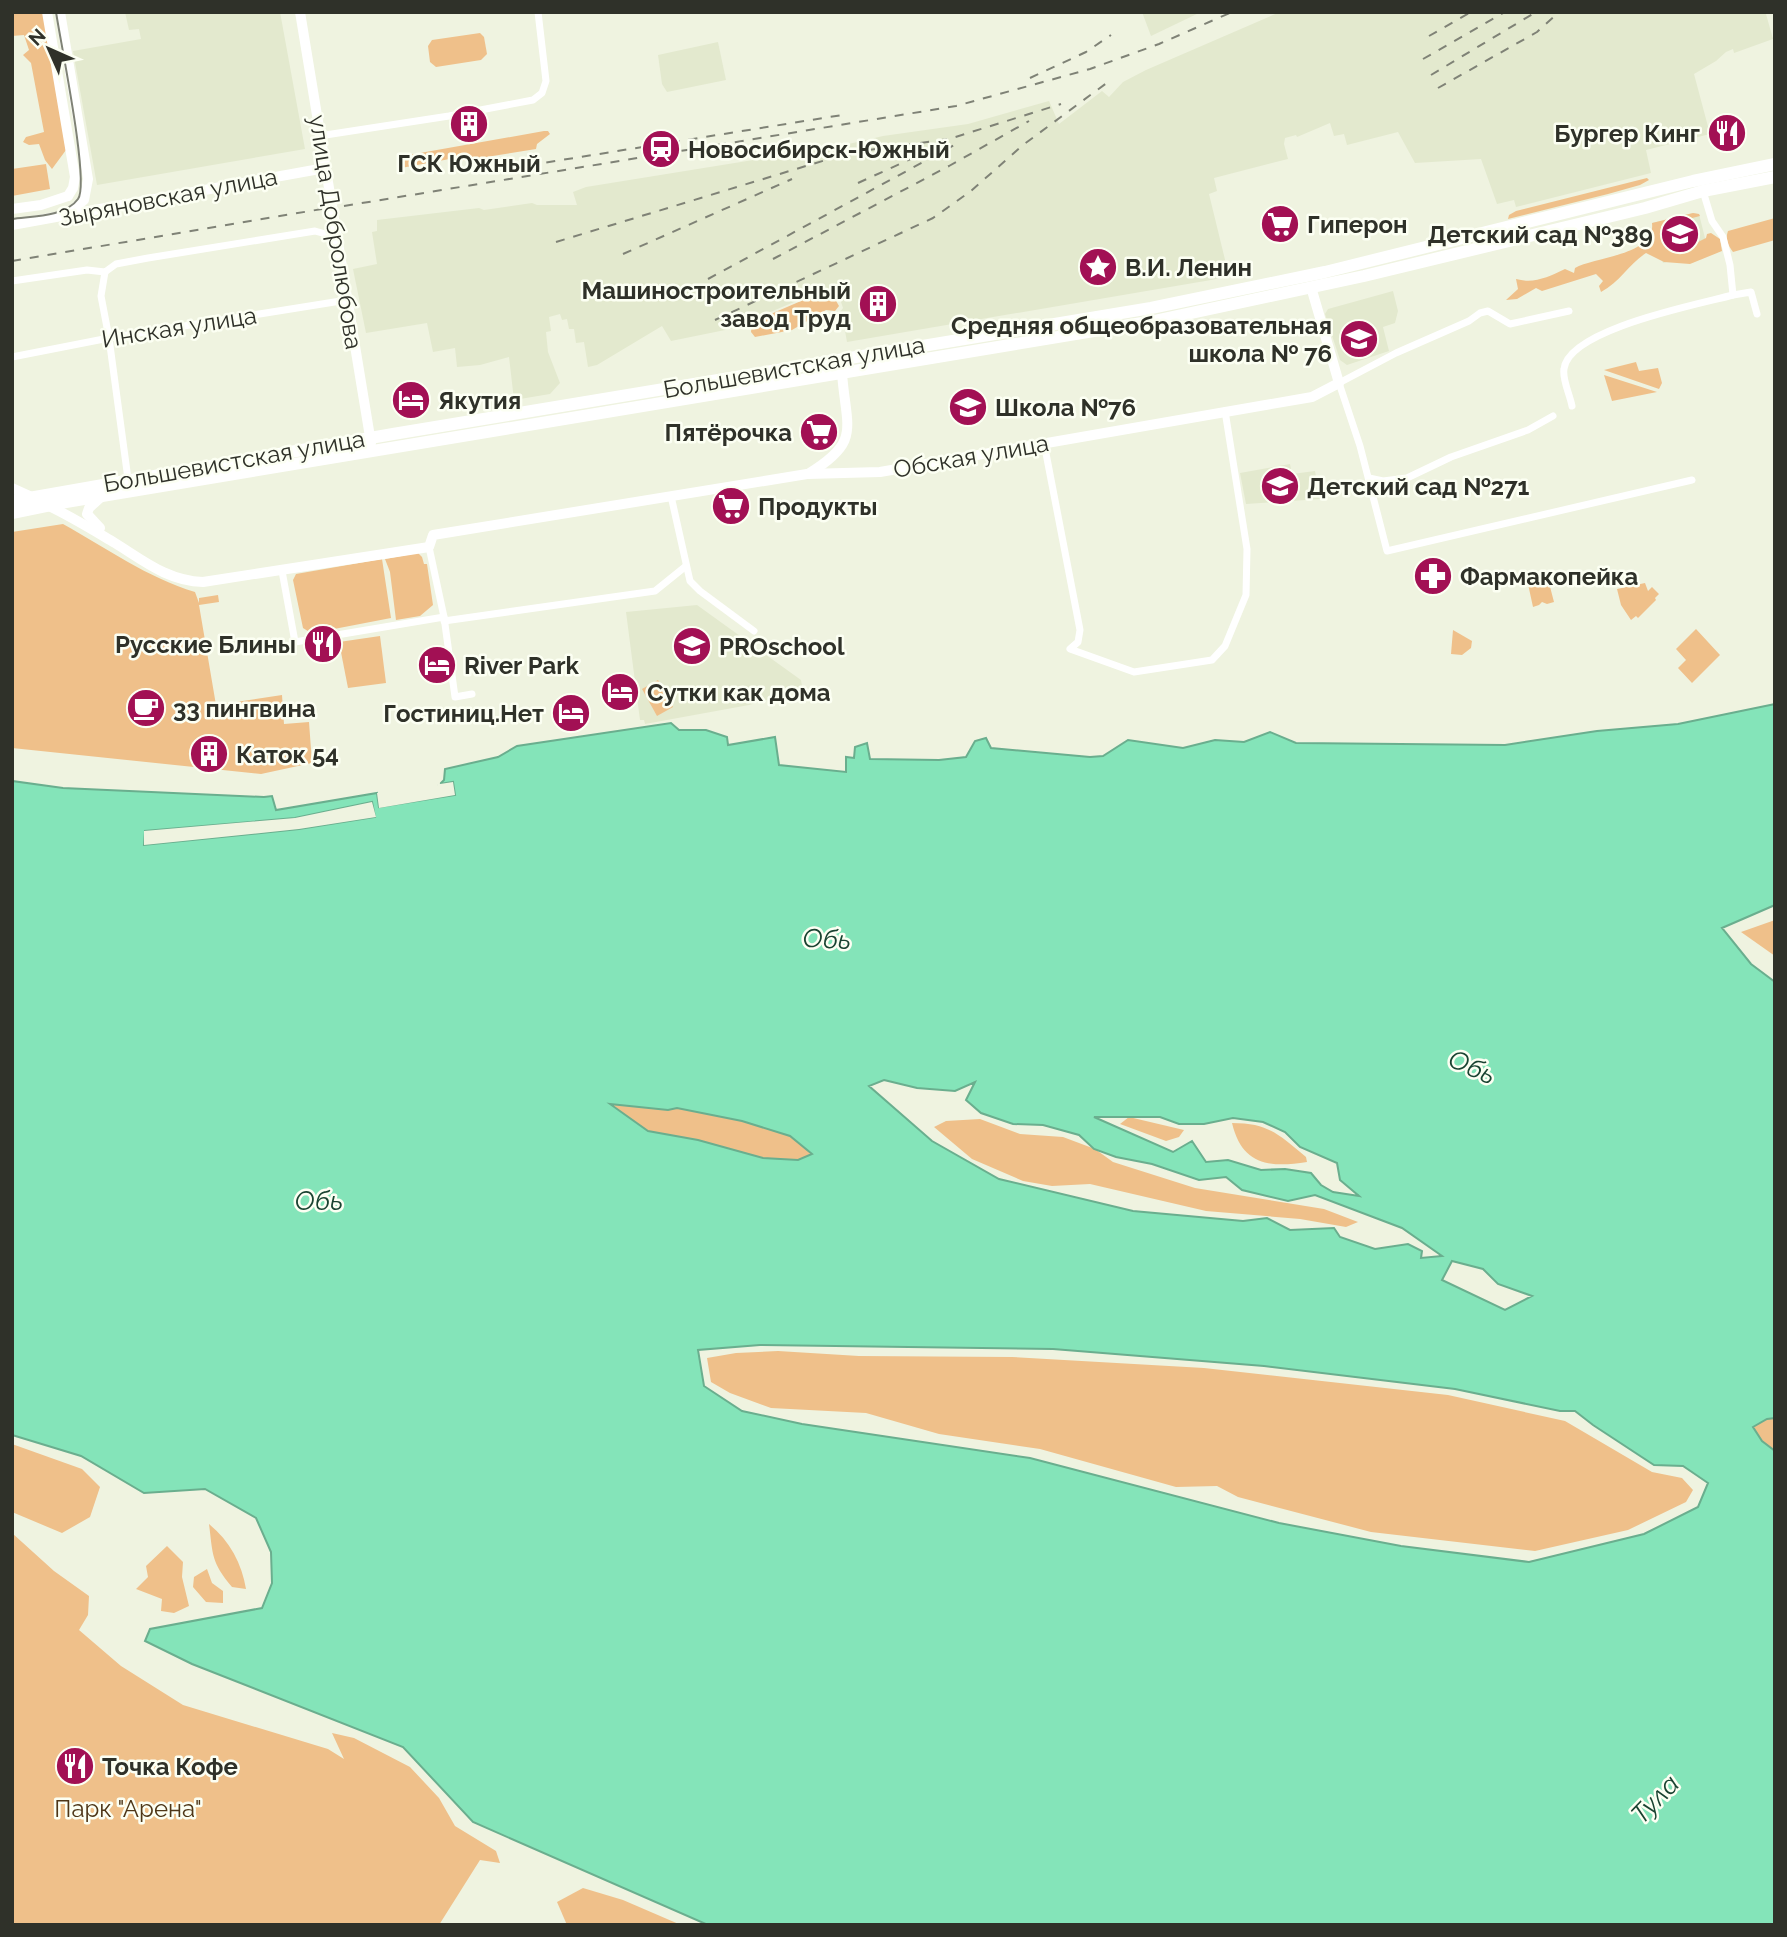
<svg xmlns="http://www.w3.org/2000/svg" width="1787" height="1937" font-family="Raleway,sans-serif">
<style>
.built{fill:#e3e9ce}
.green{fill:#efc08a}
.water{fill:#84e4b9;stroke:#6aae8e;stroke-width:2;fill-rule:evenodd}
.pier{fill:#eff3e0;fill-rule:evenodd}
.lines{fill:none;stroke-linecap:round;stroke-linejoin:round}
.street{stroke:#fff;stroke-width:7}
.secondary{stroke:#fff;stroke-width:10}
.primary{stroke:#fff;stroke-width:10}
.highway{stroke:#fff;stroke-width:12}
.tram{stroke:#7f8276;stroke-width:2}
.rail{stroke:#7f8276;stroke-width:2;stroke-dasharray:9 9;stroke-linecap:butt}
.labels{text-anchor:middle;dominant-baseline:central;stroke-width:5;stroke-linejoin:round;paint-order:stroke}
.poi-label{font-size:24px;font-weight:bold;fill:#2f3129;stroke:#fcfff3;text-anchor:start}
.street-label{font-size:24px;fill:#2f3129;stroke:#fcfff3}
.park-label{font-size:24px;fill:#4e3617;stroke:#fcfff3}
.water-label{font-size:26px;font-style:italic;fill:#194331;stroke:#fcfff3}
</style>
<rect width="100%" height="100%" fill="#eff3e0"/>
<g class="built">
<path d="M 125,12 L 280,12 L 305,149 L 97,185 L 73,51 L 141,39 L 139,29 L 129,30 Z"/>
<path d="M 1142,12 L 1201,12 L 1151,36 Z"/>
<path d="M 1280,12 L 1772,12 L 1766,14 L 1773,39 L 1734,53 L 1733,49 L 1726,52 L 1716,61 L 1694,74 L 1710,134 L 1646,150 L 1651,173 L 1516,207 L 1514,200 L 1497,204 L 1481,159 L 1415,163 L 1398,132 L 1347,145 L 1344,134 L 1334,136 L 1330,123 L 1297,137 L 1296,135 L 1285,138 L 1284,144 L 1288,159 L 1214,178 L 1217,191 L 1209,194 L 1229,276 L 1211,280 L 847,342 L 844,325 L 840,318 L 840,312 L 843,308 L 840,299 L 825,289 L 730,329 L 671,341 L 662,326 L 597,365 L 588,367 L 584,342 L 576,343 L 574,329 L 569,329 L 567,319 L 562,320 L 560,314 L 549,317 L 551,331 L 546,332 L 548,352 L 560,383 L 550,394 L 514,400 L 509,357 L 480,365 L 457,367 L 455,348 L 433,352 L 427,323 L 366,333 L 353,269 L 377,264 L 372,232 L 377,231 L 377,220 L 479,208 L 484,210 L 532,203 L 537,205 L 577,205 L 573,192 L 586,187 L 840,146 L 883,136 L 968,124 L 1049,101 L 1059,124 L 1102,91 L 1109,97 L 1123,82 L 1146,70 Z"/>
<path d="M 718,42 L 726,80 L 667,92 L 662,84 L 658,55 Z"/>
<path d="M 1693,213 L 1699,214 L 1708,250 L 1663,263 L 1652,223 Z"/>
<path d="M 1393,291 L 1398,311 L 1395,323 L 1383,327 L 1389,351 L 1347,365 L 1340,360 L 1325,314 L 1328,309 Z"/>
<path d="M 1290,464 L 1292,474 L 1315,471 L 1320,499 L 1246,504 L 1240,473 Z"/>
<path d="M 697,605 L 801,680 L 802,686 L 797,691 L 749,705 L 645,724 L 644,720 L 640,720 L 626,612 Z"/>
</g>
<g class="green">
<path d="M 12,12 L 43,12 L 66,150 L 52,169 L 45,160 L 39,144 L 29,145 L 23,142 L 26,137 L 44,132 L 31,63 L 23,55 L 29,50 L 24,35 L 12,36 Z"/>
<path d="M 480,33 L 484,37 L 487,54 L 481,60 L 436,67 L 430,62 L 428,46 L 432,40 Z"/>
<path d="M 544,131 L 548,131 L 550,134 L 537,144 L 536,149 L 461,161 L 455,158 L 401,168 L 399,165 L 403,156 Z"/>
<path d="M 46,164 L 50,189 L 12,196 L 12,169 Z"/>
<path d="M 1647,178 L 1649,180 L 1640,185 L 1608,194 L 1508,219 L 1509,215 L 1516,211 Z"/>
<path d="M 1693,213 L 1699,214 L 1700,216 L 1661,226 C 1662,242 1671,246 1686,248 L 1706,238 L 1707,234 L 1711,233 L 1720,239 L 1722,251 L 1690,264 L 1664,262 L 1646,253 C 1629,264 1620,282 1601,292 L 1599,286 L 1603,281 L 1596,274 L 1542,291 L 1536,288 L 1517,299 L 1506,300 L 1518,289 L 1516,279 C 1534,284 1548,277 1565,269 L 1574,273 L 1575,268 C 1594,257 1656,255 1652,223 Z"/>
<path d="M 1775,218 L 1775,240 L 1733,252 C 1728,245 1725,239 1728,231 Z"/>
<path d="M 822,292 C 831,293 835,298 839,306 L 835,311 L 826,310 L 792,330 L 755,337 L 751,332 L 752,322 Z"/>
<path d="M 1636,362 L 1639,371 L 1658,368 L 1662,383 L 1659,389 L 1604,370 Z"/>
<path d="M 1604,375 L 1657,392 L 1612,401 Z"/>
<path d="M 63,524 C 106,548 148,578 195,592 L 199,603 L 199,598 L 218,595 L 219,602 L 199,605 L 216,705 L 282,695 L 284,724 L 309,722 L 312,763 L 261,774 L 12,748 L 12,532 Z"/>
<path d="M 418,553 L 422,557 L 424,564 L 427,564 L 433,605 L 420,616 L 396,620 L 390,572 L 385,559 Z"/>
<path d="M 382,559 L 391,618 L 334,629 L 331,625 L 317,628 L 311,633 L 303,628 L 293,580 L 296,574 Z"/>
<path d="M 1548,579 L 1554,602 L 1547,604 L 1542,602 L 1539,605 L 1533,607 L 1528,584 Z"/>
<path d="M 1645,583 L 1648,591 L 1652,587 L 1659,594 L 1655,598 L 1656,600 L 1638,618 L 1636,616 L 1631,620 L 1621,605 L 1617,589 Z"/>
<path d="M 1696,629 L 1720,655 L 1692,683 L 1678,668 L 1686,660 L 1676,649 Z"/>
<path d="M 1453,630 L 1472,641 L 1471,648 L 1462,655 L 1451,654 Z"/>
<path d="M 380,636 L 386,683 L 348,688 L 339,642 Z"/>
<path d="M 658,680 L 673,707 L 657,716 L 642,689 Z"/>
<path d="M 1775,920 L 1775,956 L 1741,932 Z"/>
<path d="M 609,1104 L 667,1110 L 677,1108 L 742,1121 L 790,1136 L 813,1154 L 798,1160 L 763,1158 L 698,1140 L 648,1131 Z"/>
<path d="M 1129,1117 L 1184,1130 L 1179,1137 L 1166,1141 L 1120,1124 Z"/>
<path d="M 980,1119 L 1020,1134 L 1063,1137 L 1095,1149 L 1113,1162 L 1195,1188 L 1324,1209 L 1358,1222 L 1346,1227 L 1300,1219 L 1206,1211 L 1090,1184 L 1052,1186 L 1023,1181 L 972,1159 L 934,1127 L 946,1121 Z"/>
<path d="M 1232,1123 C 1269,1123 1279,1135 1306,1157 L 1307,1162 C 1269,1168 1242,1165 1232,1123 Z"/>
<path d="M 778,1351 L 859,1356 L 1012,1357 L 1204,1368 L 1448,1395 L 1565,1421 L 1652,1472 L 1682,1478 L 1693,1490 L 1686,1502 L 1628,1530 L 1535,1551 L 1371,1532 L 1238,1497 L 1217,1486 L 1176,1487 L 1040,1449 L 939,1434 L 866,1413 L 771,1408 L 730,1393 L 711,1382 L 707,1358 L 736,1353 Z"/>
<path d="M 1775,1418 L 1775,1451 L 1762,1441 L 1753,1427 L 1767,1419 Z"/>
<path d="M 12,1444 L 82,1469 L 100,1487 L 90,1517 L 62,1533 L 12,1512 Z"/>
<path d="M 209,1524 C 230,1541 242,1564 246,1589 L 232,1587 C 211,1562 213,1555 209,1524 Z"/>
<path d="M 12,1533 L 54,1571 L 89,1596 L 88,1615 L 79,1630 L 121,1666 L 183,1705 L 328,1749 L 344,1759 L 332,1733 L 354,1738 L 410,1767 L 439,1798 L 455,1826 L 496,1851 L 500,1863 L 480,1860 L 439,1925 L 12,1925 Z"/>
<path d="M 167,1546 L 183,1562 L 182,1577 L 189,1606 L 174,1613 L 161,1611 L 162,1599 L 136,1589 L 148,1577 L 146,1566 Z"/>
<path d="M 207,1569 L 212,1583 L 223,1591 L 223,1603 L 206,1602 L 193,1587 L 194,1577 Z"/>
<path d="M 583,1888 L 623,1900 L 681,1925 L 567,1925 L 557,1902 Z"/>
</g>
<path class="water" d="M 1775,704 L 1775,905 L 1722,928 L 1751,964 L 1775,982 L 1775,1418 L 1767,1419 L 1753,1427 L 1762,1441 L 1775,1451 L 1775,1925 L 708,1925 L 473,1822 L 403,1747 L 192,1664 L 145,1641 L 150,1629 L 262,1608 L 272,1583 L 271,1552 L 256,1518 L 205,1489 L 144,1493 L 81,1456 L 12,1435 L 12,781 L 63,788 L 264,797 L 272,796 L 276,810 L 377,793 L 379,807 L 455,795 L 453,782 L 440,784 L 444,780 L 445,769 L 498,757 L 517,746 L 671,723 L 679,730 L 706,730 L 727,737 L 728,745 L 775,737 L 779,765 L 846,772 L 846,757 L 854,758 L 855,747 L 867,743 L 870,759 L 939,760 L 966,757 L 975,741 L 986,738 L 991,748 L 1090,757 L 1103,756 L 1128,740 L 1183,748 L 1215,740 L 1244,742 L 1270,732 L 1296,743 L 1505,745 L 1597,731 L 1678,724 ZM 372,802 L 375,817 L 299,829 L 144,845 L 145,831 L 295,818 ZM 884,1080 L 917,1088 L 955,1091 L 975,1082 L 966,1100 L 981,1113 L 1013,1124 L 1043,1125 L 1079,1135 L 1094,1149 L 1116,1157 L 1152,1164 L 1199,1180 L 1226,1177 L 1242,1190 L 1288,1201 L 1315,1195 L 1402,1228 L 1442,1256 L 1421,1258 L 1422,1251 L 1408,1244 L 1375,1249 L 1340,1237 L 1334,1228 L 1290,1230 L 1267,1218 L 1243,1221 L 1133,1211 L 999,1179 L 932,1141 L 869,1086 ZM 610,1104 L 668,1110 L 677,1108 L 742,1121 L 790,1136 L 812,1154 L 798,1160 L 763,1158 L 698,1140 L 648,1131 ZM 1094,1117 L 1160,1117 L 1179,1124 L 1204,1124 L 1233,1118 L 1263,1122 L 1285,1132 L 1300,1147 L 1337,1163 L 1340,1180 L 1359,1196 L 1333,1192 L 1321,1185 L 1311,1173 L 1285,1169 L 1261,1170 L 1228,1160 L 1206,1162 L 1192,1141 L 1173,1152 ZM 1452,1261 L 1483,1269 L 1498,1284 L 1532,1296 L 1505,1310 L 1442,1280 ZM 760,1345 L 1053,1349 L 1264,1366 L 1455,1389 L 1560,1411 L 1575,1411 L 1593,1425 L 1654,1465 L 1683,1466 L 1708,1483 L 1698,1507 L 1644,1534 L 1529,1562 L 1401,1546 L 1279,1523 L 1030,1458 L 802,1424 L 742,1411 L 704,1386 L 698,1350 Z"/>
<g class="pier">
<path d="M 439,780 L 440,784 L 453,782 L 455,795 L 379,808 L 377,793 L 381,792 L 382,804 L 451,792 L 450,786 L 437,786 Z"/>
<path d="M 372,802 L 376,817 L 299,829 L 144,845 L 144,831 L 295,818 ZM 369,806 L 371,814 L 298,826 L 148,842 L 148,834 L 296,821 Z"/>
</g>
<g class="lines">
<g class="street">
<path d="M 319,136 L 449,116 L 533,100 L 542,93 L 546,81 L 538,12"/>
<path d="M 105,272 L 101,296 L 109,338 L 128,479"/>
<path d="M 12,281 L 87,270 L 105,272 L 116,264 L 148,258 L 315,231 L 336,237"/>
<path d="M 1733,295 L 1751,292 L 1757,314"/>
<path d="M 1569,311 L 1510,324 L 1488,311 L 1480,313 L 1469,321 L 1396,353 L 1339,383 L 1360,446 L 1387,551 L 1692,480"/>
<path d="M 12,357 L 109,338 L 347,300"/>
<path d="M 1572,406 C 1570,395 1562,379 1564,369 C 1568,329 1700,304 1733,295 L 1730,265 L 1723,237 L 1712,221 L 1703,191"/>
<path d="M 1044,443 L 1080,630 L 1078,642 L 1070,649 L 1134,672 L 1212,660 L 1225,646 L 1246,595 L 1247,549 L 1225,411"/>
<path d="M 1369,478 L 1383,481 L 1407,478 L 1451,457 L 1528,430 L 1553,416"/>
<path d="M 671,496 L 690,581 L 700,591 L 754,631"/>
<path d="M 429,547 L 444,617 L 455,697 L 472,694"/>
<path d="M 282,571 L 295,642 L 444,617"/>
<path d="M 444,621 L 655,591 L 686,566"/>
</g>
<g class="secondary">
<path d="M 47,12 L 75,177 L 73,188 L 68,196"/>
<path d="M 60,12 L 88,179 L 84,200 L 70,212"/>
<path d="M 300,12 L 371,443"/>
<path d="M 12,209 L 41,205 L 68,196"/>
<path d="M 12,225 L 325,168"/>
<path d="M 808,474 C 862,441 846,429 842,373"/>
<path d="M 49,506 C 72,517 93,530 115,543 C 144,561 168,581 203,582 L 429,547 L 433,535 L 807,474 L 880,472 L 1312,397 L 1339,383 L 1311,287"/>
<path d="M 100,528 L 87,514 L 89,508 L 101,497"/>
</g>
<path class="primary" d="M 12,488 L 34,498"/>
<g class="highway">
<path d="M 12,501 L 393,434 L 1151,308 L 1325,272 L 1693,181 L 1775,164"/>
<path d="M 12,513 L 66,502 L 1154,321 L 1364,276 L 1645,208 L 1703,191 L 1775,177"/>
</g>
<path class="tram" d="M 12,219 C 32,216 65,217 78,199 C 90,183 60,40 56,12"/>
<g class="rail">
<path d="M 1429,36 L 1471,12"/>
<path d="M 1423,59 L 1505,12"/>
<path d="M 1431,75 L 1536,12"/>
<path d="M 1030,78 L 1086,52 L 1111,35"/>
<path d="M 1438,88 L 1537,32 L 1559,12"/>
<path d="M 493,171 L 842,115"/>
<path d="M 858,183 L 915,157"/>
<path d="M 344,206 L 956,106 L 1090,69 L 1159,44 L 1232,12"/>
<path d="M 556,242 L 829,159 L 869,150 L 949,139 L 1061,104"/>
<path d="M 623,254 L 792,179"/>
<path d="M 773,259 L 949,166 L 1029,121"/>
<path d="M 12,261 L 322,209"/>
<path d="M 708,279 L 960,142"/>
<path d="M 715,320 L 933,218 L 971,191 L 1023,145 L 1108,82"/>
</g>
</g>
<defs>
<g id="building-disc" transform="scale(2.0125)"><circle r="9.5" fill="#a21054" stroke="#fcfff3"/><path d="M-4-6H4V6H1V3H-1V6H-4ZM-2.5-4.3h1.7v1.8h-1.7ZM.8-4.3h1.7v1.8H.8ZM-2.5-1h1.7V.8h-1.7ZM.8-1h1.7V.8H.8Z" fill="#fff"/></g>
<g id="restaurant-disc" transform="scale(2.0125)"><circle r="9.5" fill="#a21054" stroke="#fcfff3"/><path d="M-5-6h1v4h1v-4h1v4h1v-4h1v5L-1.5 .5V6h-2V.5L-5-1ZM5-6V6H3V1.5H1.5Q1.5-4 5-6Z" fill="#fff"/></g>
<g id="station-disc" transform="scale(2.0125)"><circle r="9.5" fill="#a21054" stroke="#fcfff3"/><path d="M-3-6H3Q5-6 5-4V2Q5 4 3 4L4.5 6H3L1.5 4h-3L-3 6H-4.5L-3 4Q-5 4-5 2V-4Q-5-6-3-6ZM-3.5-4v3h7v-3ZM-3.5 1v1.5H-2V1ZM2 1v1.5H3.5V1Z" fill="#fff"/></g>
<g id="supermarket-disc" transform="scale(2.0125)"><circle r="9.5" fill="#a21054" stroke="#fcfff3"/><path d="M-6-5.5h2.5l.6 2H6L4.5 2H-2.5L-4.4-4H-6ZM-1.5 3.2a1.3 1.3 0 1 0 .1 0ZM3 3.2a1.3 1.3 0 1 0 .1 0Z" fill="#fff"/></g>
<g id="school-disc" transform="scale(2.0125)"><circle r="9.5" fill="#a21054" stroke="#fcfff3"/><path d="M0-5L7-2L0 1L-7-2ZM-4 1L0 2.5L4 1V4Q0 6-4 4Z" fill="#fff"/></g>
<g id="sight-disc" transform="scale(2.0125)"><circle r="9.5" fill="#a21054" stroke="#fcfff3"/><path d="M0-6L1.8-2.2L6-1.7L2.9 1.2L3.7 5.4L0 3.3L-3.7 5.4L-2.9 1.2L-6-1.7L-1.8-2.2Z" fill="#fff"/></g>
<g id="hotel-disc" transform="scale(2.0125)"><circle r="9.5" fill="#a21054" stroke="#fcfff3"/><path d="M-6-4.5h1.5V1H6V5H4.5V3h-9V5H-6ZM-4 0a1.8 1.8 0 1 1 3.6 0ZM.5 0V-2.5h3Q6-2.5 6 0Z" fill="#fff"/></g>
<g id="pharmacy-disc" transform="scale(2.0125)"><circle r="9.5" fill="#a21054" stroke="#fcfff3"/><path d="M-2-6h4v4h4v4h-4v4h-4v-4h-4v-4h4Z" fill="#fff"/></g>
<g id="cafe-disc" transform="scale(2.0125)"><circle r="9.5" fill="#a21054" stroke="#fcfff3"/><path d="M-5.5-4.5H6V0H3Q3 3.5 0 3.5H-2.5Q-5.5 3.5-5.5 0ZM3-3.2v2h1.7v-2ZM-6 4.5H4V6H-6Z" fill="#fff"/></g>
</defs>
<g fill-rule="evenodd">
<use href="#building-disc" x="469" y="124"/>
<use href="#restaurant-disc" x="1727" y="133"/>
<use href="#station-disc" x="661" y="149"/>
<use href="#supermarket-disc" x="1280" y="224"/>
<use href="#school-disc" x="1680" y="234"/>
<use href="#sight-disc" x="1098" y="267"/>
<use href="#building-disc" x="878" y="304"/>
<use href="#school-disc" x="1359" y="339"/>
<use href="#hotel-disc" x="411" y="400"/>
<use href="#school-disc" x="968" y="407"/>
<use href="#supermarket-disc" x="819" y="432"/>
<use href="#school-disc" x="1280" y="486"/>
<use href="#supermarket-disc" x="731" y="506"/>
<use href="#pharmacy-disc" x="1433" y="576"/>
<use href="#restaurant-disc" x="323" y="644"/>
<use href="#school-disc" x="692" y="646"/>
<use href="#hotel-disc" x="437" y="665"/>
<use href="#hotel-disc" x="620" y="692"/>
<use href="#cafe-disc" x="146" y="708"/>
<use href="#hotel-disc" x="571" y="713"/>
<use href="#building-disc" x="209" y="754"/>
<use href="#restaurant-disc" x="75" y="1766"/>
</g>
<g class="labels">
<g class="poi-label">
<text x="1700" y="133" text-anchor="end">Бургер Кинг</text>
<text x="688" y="149">Новосибирск-Южный</text>
<text x="469" y="163" text-anchor="middle">ГСК Южный</text>
<text x="1307" y="224">Гиперон</text>
<text x="1653" y="234" text-anchor="end">Детский сад №389</text>
<text x="1125" y="267">В.И. Ленин</text>
<text x="851" y="290" text-anchor="end">Машиностроительный<tspan x="851" dy="28">завод Труд</tspan></text>
<text x="1332" y="325" text-anchor="end">Средняя общеобразовательная<tspan x="1332" dy="28">школа № 76</tspan></text>
<text x="438" y="400">Якутия</text>
<text x="995" y="407">Школа №76</text>
<text x="792" y="432" text-anchor="end">Пятёрочка</text>
<text x="1307" y="486">Детский сад №271</text>
<text x="758" y="506">Продукты</text>
<text x="1460" y="576">Фармакопейка</text>
<text x="296" y="644" text-anchor="end">Русские Блины</text>
<text x="719" y="646">PROschool</text>
<text x="464" y="665">River Park</text>
<text x="647" y="692">Сутки как дома</text>
<text x="173" y="708">33 пингвина</text>
<text x="544" y="713" text-anchor="end">Гостиниц.Нет</text>
<text x="236" y="754">Каток 54</text>
<text x="102" y="1766">Точка Кофе</text>
</g>
<g class="street-label">
<text transform="translate(168 197) rotate(-11)">Зыряновская улица</text>
<text transform="translate(336 232) rotate(81)">улица Добролюбова</text>
<text transform="translate(179 327) rotate(-9)">Инская улица</text>
<text transform="translate(794 367) rotate(-10)">Большевистская улица</text>
<text transform="translate(971 456) rotate(-10)">Обская улица</text>
<text transform="translate(234 461) rotate(-10)">Большевистская улица</text>
</g>
<g class="park-label">
<text x="128" y="1808">Парк "Арена"</text>
</g>
<g class="water-label">
<text transform="translate(827 939) rotate(3)">Обь</text>
<text transform="translate(1472 1067) rotate(24)">Обь</text>
<text x="319" y="1201">Обь</text>
<text transform="translate(1655 1799) rotate(-46)">Тула</text>
</g>
</g>
<rect width="1787" height="1937" fill="none" stroke="#2f3129" stroke-width="28"/>
<g transform="translate(49 49) rotate(315)" stroke="#fcfff3" stroke-width="5" paint-order="stroke">
<path d="M0-5L12 26L0 18L-12 26Z" fill="#2f3129"/>
<text y="-10" font-size="19" font-weight="bold" text-anchor="middle" fill="#2f3129">N</text>
</g>
</svg>
